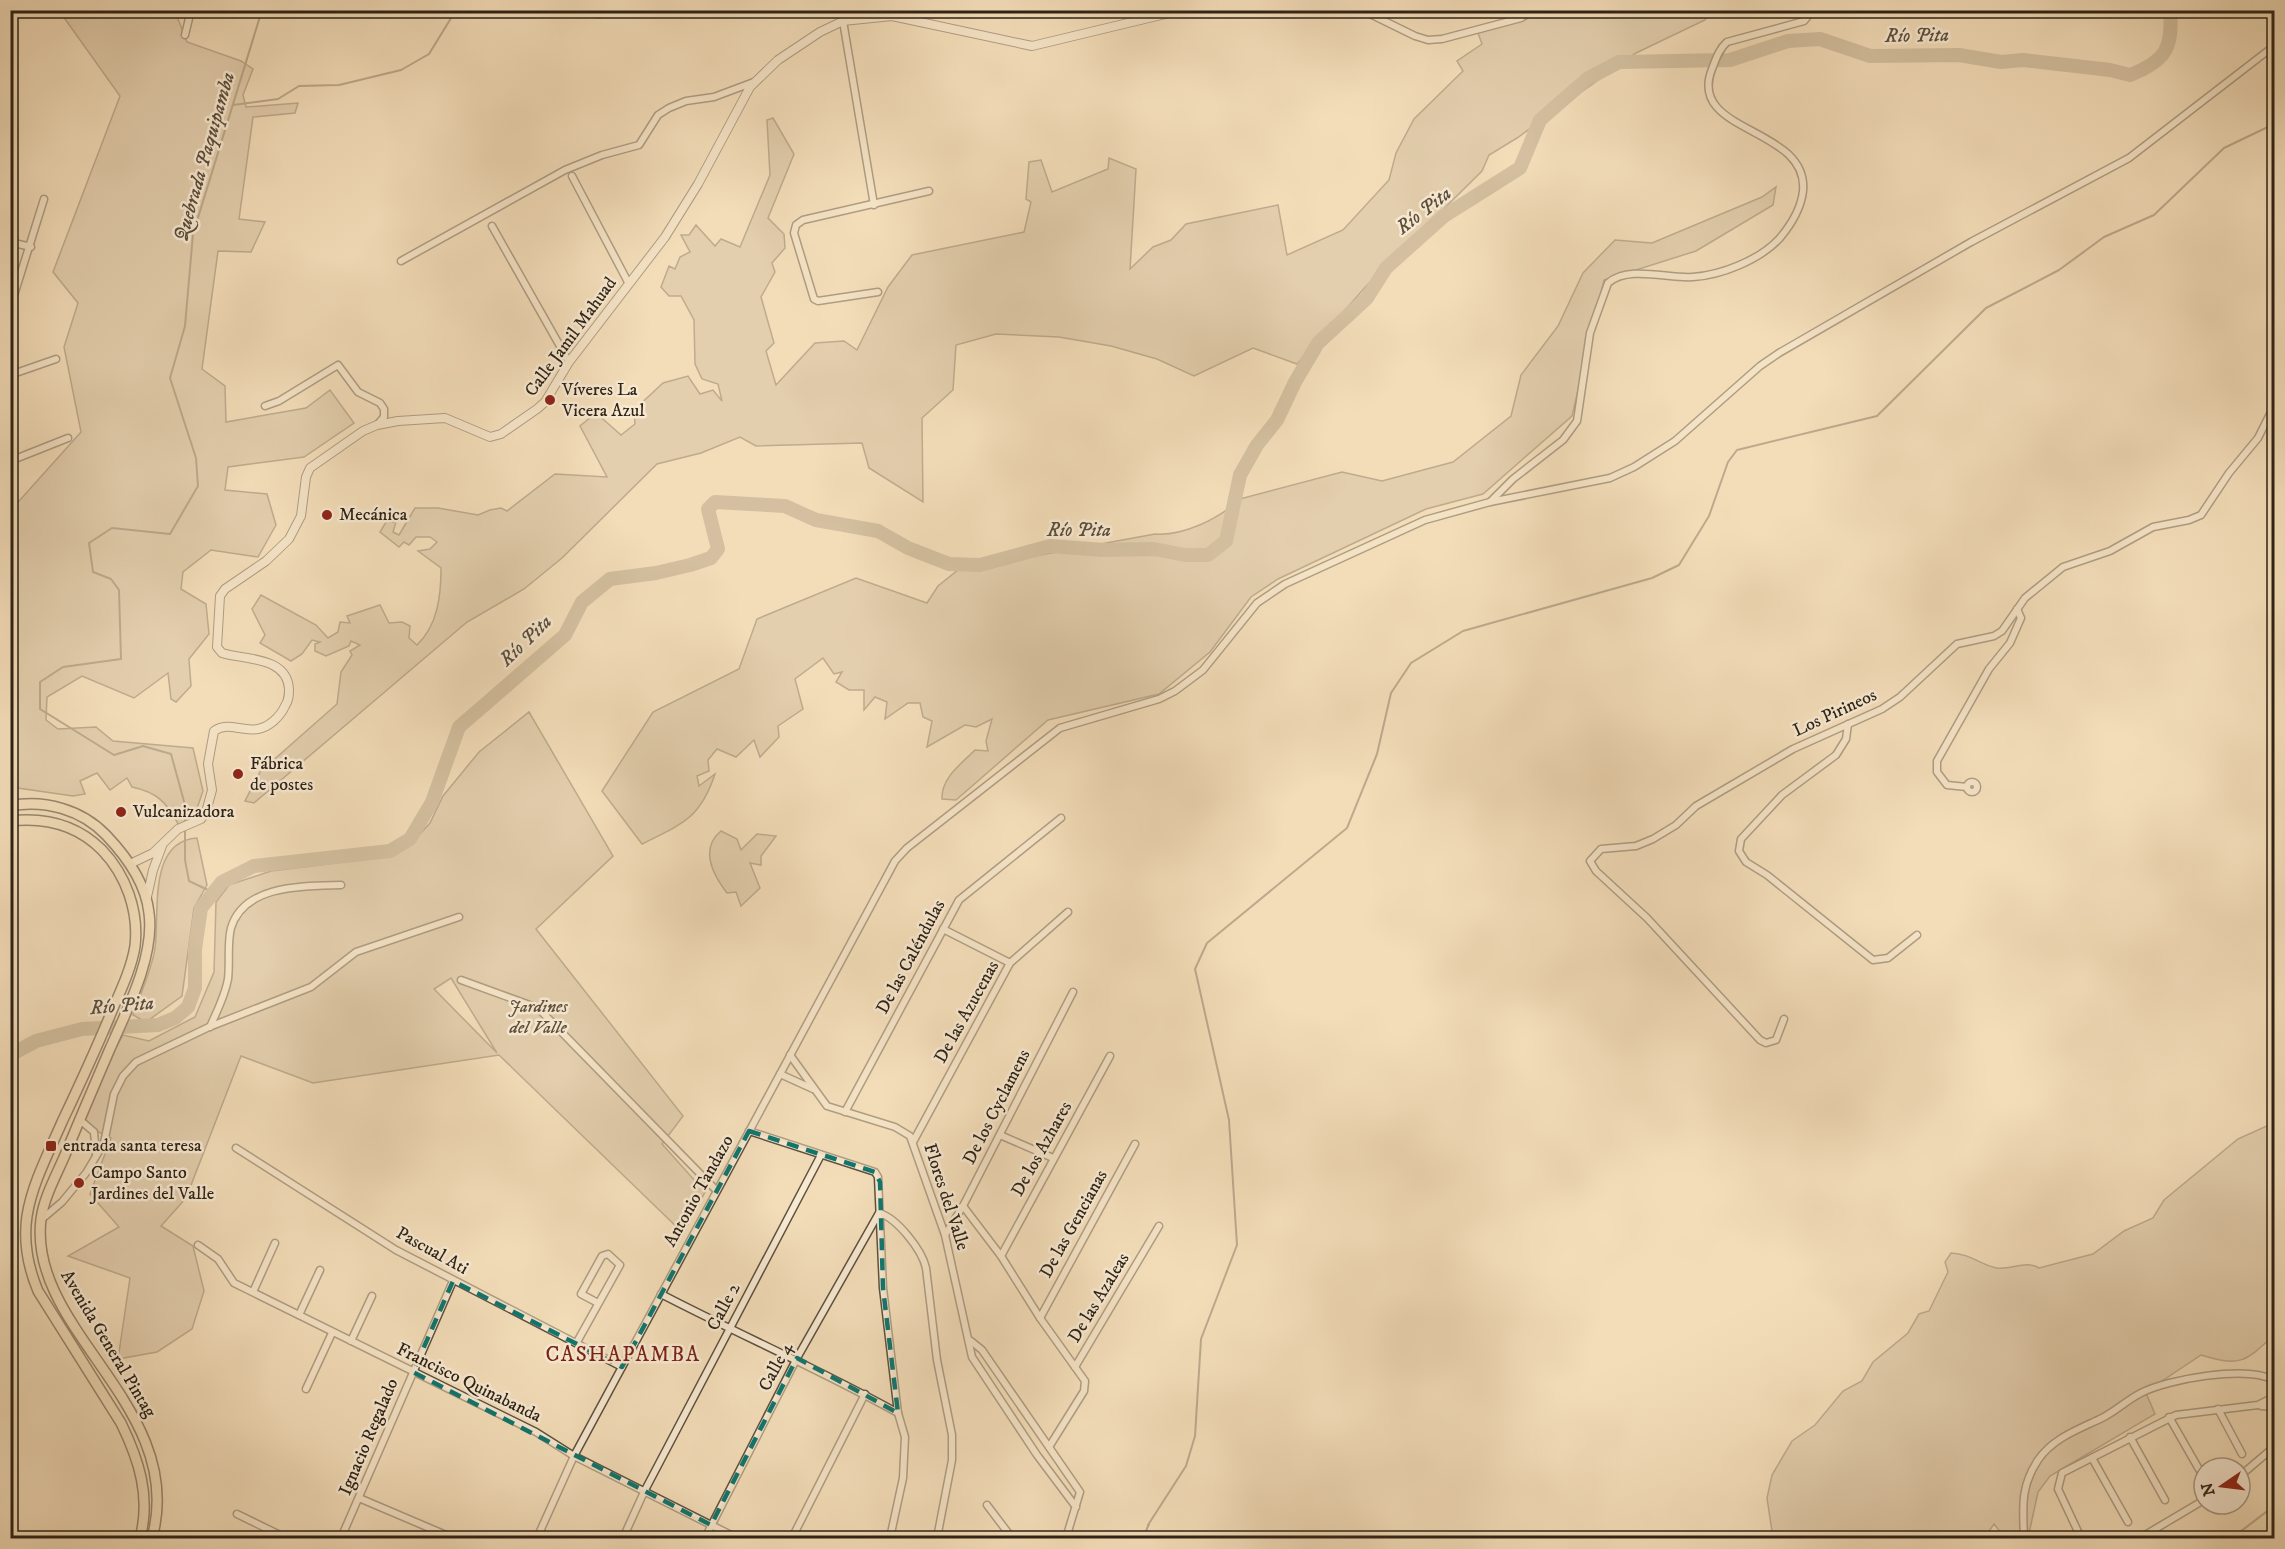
<svg xmlns="http://www.w3.org/2000/svg" width="2285" height="1549" font-family="'IM FELL DW Pica',serif">
<style>
.green{fill:#d1bd9d;stroke:#7f7059;stroke-width:1.5;fill-rule:evenodd}
.lines{fill:none;stroke-linecap:round;stroke-linejoin:round}
.stream{stroke:#7c6c56;stroke-width:2}
.river{stroke:#b09d81;stroke-width:14}
.minor-casing{stroke:#5e513e;stroke-width:9}
.tertiary-casing{stroke:#5e513e;stroke-width:10}
.trunk-casing{stroke:#2d2215;stroke-width:12}
.minor{stroke:#f7e9d2;stroke-width:6}
.tertiary{stroke:#f7e9d2;stroke-width:8}
.trunk{stroke:#f3ddb9;stroke-width:9}
.marked{fill:none;stroke:#0f766e;stroke-width:4.5;stroke-dasharray:12 8;stroke-linejoin:round}
.poi-dot{fill:#8f2418;stroke:#f7e9d2;stroke-width:2}
.labels{text-anchor:middle;dominant-baseline:central;stroke-width:5;stroke-linejoin:round;paint-order:stroke}
.street-label{font-size:18px;fill:#2d2215;stroke:#f7e9d2}
.poi-label{font-size:18px;fill:#2d2215;stroke:#f7e9d2;text-anchor:start}
.park-label{font-size:18px;font-style:italic;fill:#5e503e;stroke:#f7e9d2}
.water-label{font-size:20px;font-style:italic;fill:#5b4d3b;stroke:#f7e9d2}
.quarter-label{font-size:21px;letter-spacing:1.5px;fill:#7a1f14;stroke:#f7e9d2}
</style>
<rect width="100%" height="100%" fill="#f3ddb9"/>
<filter id="stains"><feTurbulence type="fractalNoise" baseFrequency=".00333" numOctaves="4"/><feColorMatrix values="0 0 0 0 .2 0 0 0 0 .09 0 0 0 0 .02 0 0 0 .5 -.17"/></filter>
<radialGradient id="worn" r=".72"><stop offset=".6" stop-color="#630" stop-opacity="0"/><stop offset="1" stop-color="#630" stop-opacity=".3"/></radialGradient>
<g class="green">
<path d="M 71,11 L 165,11 L 176,14 L 187,42 L 241,61 L 253,69 L 243,95 L 246,107 L 298,103 L 295,113 L 253,117 L 239,219 L 265,222 L 251,252 L 218,251 L 202,369 L 225,386 L 226,422 L 306,408 L 330,390 L 354,423 L 304,457 L 228,467 L 225,490 L 267,494 L 276,525 L 258,557 L 211,550 L 183,572 L 181,589 L 206,604 L 209,634 L 189,659 L 191,686 L 176,702 L 171,699 L 168,673 L 134,698 L 82,676 L 47,697 L 46,720 L 58,729 L 96,727 L 113,741 L 193,748 L 203,791 L 192,823 L 178,824 C 167,802 156,792 132,787 L 127,778 L 110,790 L 97,773 L 80,781 L 85,794 L 73,796 L 11,787 L 11,510 L 81,432 L 64,347 L 78,303 L 53,272 L 120,96 L 65,19 Z"/>
<path d="M 1538,11 L 1710,11 L 1705,20 L 1636,53 L 1517,138 L 1489,155 L 1482,171 L 1369,283 L 1297,364 L 1253,348 L 1194,376 L 1157,359 L 1111,346 L 1059,337 L 996,334 L 956,345 L 953,390 L 922,418 L 923,502 L 869,468 L 862,443 L 756,446 L 740,437 L 701,453 L 657,464 L 562,558 L 524,589 L 467,622 L 254,803 L 245,801 L 260,772 L 337,704 L 341,672 L 352,655 L 350,651 L 360,645 L 351,641 L 349,646 L 326,656 L 315,651 L 315,644 L 320,642 L 312,640 L 302,654 L 291,661 L 260,643 L 265,635 L 252,609 L 261,595 L 316,625 L 328,638 L 338,632 L 340,622 L 350,623 L 347,616 L 380,605 L 389,623 L 402,622 L 410,626 L 409,638 L 417,645 C 438,625 441,595 441,568 L 418,551 L 430,549 L 437,542 L 430,537 L 416,537 L 409,545 L 404,542 L 399,547 L 380,532 L 386,522 L 396,522 L 393,532 L 399,535 L 415,508 L 438,508 L 478,515 L 490,510 L 501,508 L 507,511 L 555,474 L 607,477 L 580,426 L 596,413 L 621,435 L 635,424 L 634,410 L 663,383 L 688,376 L 700,394 L 713,390 L 722,401 L 718,384 L 702,379 L 695,364 L 694,320 L 681,296 L 669,296 L 661,287 L 669,266 L 675,269 L 680,257 L 690,252 L 681,235 L 689,235 L 696,225 L 715,246 L 721,239 L 740,247 L 770,175 L 767,120 L 773,118 L 794,154 L 768,218 L 784,234 L 785,248 L 772,263 L 775,272 L 761,297 L 774,343 L 766,351 L 776,385 L 815,343 L 844,341 L 857,350 L 888,287 L 912,255 L 1024,232 L 1031,202 L 1026,199 L 1029,162 L 1041,160 L 1052,192 L 1108,169 L 1109,158 L 1136,169 L 1130,269 L 1153,247 L 1171,240 L 1186,224 L 1278,205 L 1287,255 L 1343,230 L 1389,180 L 1396,153 L 1414,119 L 1463,71 L 1457,61 L 1482,44 L 1478,33 L 1536,15 Z"/>
<path d="M 1776,187 L 1773,205 L 1696,251 L 1604,280 L 1572,416 L 1483,494 L 1426,509 L 1278,579 L 1251,597 L 1210,652 L 1159,694 L 1048,720 L 956,800 L 942,799 C 941,778 961,764 975,750 L 988,751 L 986,741 L 992,719 L 976,727 L 965,725 L 927,747 L 932,721 L 923,717 L 920,703 L 908,703 L 885,719 L 887,702 L 875,697 L 864,710 L 864,690 L 849,690 L 836,682 L 842,672 L 834,674 L 823,658 L 795,679 L 803,709 L 778,726 L 779,737 L 760,757 L 754,740 L 736,757 L 717,749 L 708,760 L 709,771 L 697,776 L 699,786 L 715,774 C 700,819 682,824 642,844 L 602,791 L 653,712 L 739,669 L 757,619 L 856,578 L 927,603 L 938,586 L 958,570 L 1155,534 C 1183,536 1219,519 1240,499 L 1342,472 L 1382,481 L 1453,462 L 1511,416 L 1521,375 L 1558,326 L 1583,273 L 1615,240 L 1652,243 L 1762,197 Z"/>
<path d="M 529,712 L 613,856 L 536,929 L 683,1116 L 662,1144 L 705,1192 L 683,1233 L 499,1055 L 313,1083 L 241,1056 L 186,1198 L 161,1226 L 193,1246 L 204,1291 L 192,1329 L 157,1352 L 118,1359 L 130,1278 L 68,1256 L 119,1227 L 90,1194 L 111,1138 L 82,1124 L 106,1064 L 123,1035 L 149,1041 L 195,1017 L 214,972 L 216,902 L 229,885 L 271,871 L 376,858 L 409,846 L 430,823 L 443,796 L 479,752 ZM 451,978 L 497,1053 L 434,989 Z"/>
<path d="M 721,831 L 737,839 L 741,850 L 757,834 L 776,836 L 761,856 L 761,865 L 750,863 L 760,888 L 741,906 L 736,892 L 727,893 C 714,876 699,849 721,831 Z"/>
<path d="M 197,838 L 207,885 L 194,908 L 182,996 L 146,1022 L 133,1015 C 140,994 152,970 155,948 C 160,914 147,841 197,838 Z"/>
<path d="M 2274,1118 L 2274,1335 C 2245,1362 2241,1367 2201,1355 L 2150,1389 L 2146,1393 L 2155,1414 L 2050,1476 L 2038,1492 L 2028,1538 L 2005,1538 L 1994,1524 L 1984,1538 L 1773,1538 L 1767,1498 L 1772,1475 L 1792,1441 L 1815,1425 L 1843,1391 L 1862,1381 L 1873,1362 L 1908,1333 L 1919,1314 L 1929,1311 L 1948,1272 L 1945,1262 L 1951,1253 C 1972,1254 1980,1265 1997,1268 C 2011,1270 2026,1260 2039,1268 L 2093,1254 L 2124,1231 L 2153,1218 L 2164,1200 L 2238,1139 L 2267,1126 Z"/>
</g>
<g class="lines">
<g class="stream">
<path d="M 551,10 L 600,18 L 614,10"/>
<path d="M 233,105 L 278,99 L 299,86 L 339,85 L 401,70 L 429,54 L 456,10"/>
<path d="M 185,823 L 185,805 L 171,754 L 143,746 L 114,755 L 40,709 L 40,682 L 63,667 L 121,659 L 119,590 L 111,579 L 93,572 L 89,543 L 112,528 L 170,534 L 198,486 L 196,458 L 170,378 L 185,326 L 193,234 L 262,10"/>
<path d="M 185,828 L 185,860 L 189,881 L 210,891"/>
<path d="M 1148,1525 L 1186,1466 L 1195,1436 L 1201,1339 L 1237,1245 L 1229,1120 L 1195,969 L 1207,943 L 1347,828 L 1377,754 L 1391,693 L 1411,663 L 1463,631 L 1652,578 L 1679,565 L 1709,516 L 1728,462 L 1737,450 L 1877,416 L 1986,308 L 2059,270 L 2104,237 L 2154,215 L 2224,148 L 2274,124"/>
<path d="M 1143,1538 L 1149,1524"/>
<path d="M 2232,1538 L 2270,1509 L 2274,1502"/>
</g>
<path class="river" d="M 10,1055 L 36,1041 L 82,1029 L 158,1025 L 175,1018 L 188,1007 L 195,988 L 195,949 L 201,908 L 222,882 L 254,866 L 390,851 L 410,839 L 432,802 L 459,727 L 565,635 L 582,602 L 610,579 L 656,573 L 690,565 L 711,558 L 718,549 L 708,509 L 715,502 L 785,506 L 816,520 L 878,531 L 908,548 L 949,564 L 980,565 L 1050,546 L 1104,550 L 1154,549 L 1185,555 L 1208,555 L 1226,541 L 1240,475 L 1257,445 L 1277,420 L 1295,382 L 1318,343 L 1367,298 L 1386,268 L 1444,216 L 1520,168 L 1540,120 L 1587,79 L 1619,62 L 1730,60 L 1788,41 L 1820,39 L 1870,56 L 1959,55 L 2001,62 L 2023,60 L 2110,70 L 2130,75 C 2166,61 2173,48 2170,10"/>
<g class="minor-casing">
<g id="minor">
<path d="M 1362,10 L 1415,36 L 1428,40 L 1442,39 L 1521,18 L 1533,10"/>
<path d="M 843,21 L 874,205"/>
<path d="M 185,35 L 191,10"/>
<path d="M 572,176 L 629,284"/>
<path d="M 492,226 L 569,362"/>
<path d="M 10,242 L 31,247"/>
<path d="M 401,261 L 565,170 L 602,155 L 639,145 L 658,115 L 669,108 L 686,101 L 714,97 L 754,82"/>
<path d="M 878,292 L 818,301 L 814,299 L 794,233 L 796,225 L 803,220 L 929,191"/>
<path d="M 10,308 L 44,199"/>
<path d="M 10,375 L 56,359"/>
<path d="M 265,406 L 279,401 L 338,365 L 358,392 L 380,403 L 384,409 L 384,417 L 377,425"/>
<path d="M 10,461 L 68,438"/>
<path d="M 1490,502 L 1513,479 L 1563,440 L 1577,421 L 1590,333 L 1608,283 C 1629,265 1668,279 1693,277 C 1722,275 1759,260 1779,239 C 1791,225 1801,209 1803,191 C 1809,126 1686,134 1712,69 C 1716,59 1719,49 1727,42 L 1804,21 L 1813,10"/>
<path d="M 1848,724 L 1846,739 L 1836,755 L 1782,795 L 1741,839 L 1739,851 L 1746,862 L 1767,875 L 1873,960 L 1888,958 L 1917,935"/>
<circle cx="1972" cy="787" r="5"/>
<path d="M 1967,787 L 1947,785 L 1937,772 L 1937,761 L 1989,669 L 2010,643 L 2021,618 L 2017,609"/>
<path d="M 943,929 L 1010,963"/>
<path d="M 461,980 L 538,1008 L 716,1190"/>
<path d="M 1784,1019 L 1776,1040 L 1766,1043 L 1760,1040 L 1647,918 L 1596,871 L 1590,861 L 1601,849 L 1636,846 L 1653,839 L 1676,825 L 1696,806 L 1793,749 L 1882,709 L 1900,697 L 1957,644 L 1994,636 L 2002,631 L 2025,598 L 2063,567 L 2110,551 L 2153,527 L 2189,520 L 2201,515 L 2229,473 L 2258,438 L 2274,406"/>
<path d="M 210,1027 C 217,1011 225,996 228,979 C 230,962 227,944 231,928 C 244,884 305,886 341,885"/>
<path d="M 790,1055 L 827,1106 L 895,1127 L 910,1136 L 945,1235 L 972,1357 L 1037,1455 L 1076,1507"/>
<path d="M 780,1074 L 813,1089"/>
<path d="M 845,1112 L 959,900 L 1061,818"/>
<path d="M 80,1120 L 94,1132 L 96,1154"/>
<path d="M 749,1131 L 875,1172 L 878,1177 L 883,1288 L 898,1413 L 905,1437 L 903,1478 L 890,1538"/>
<path d="M 1000,1135 L 1053,1158"/>
<path d="M 913,1142 L 1010,963 L 1068,912"/>
<path d="M 236,1148 L 396,1250 L 622,1367"/>
<path d="M 963,1206 L 1001,1256 L 1040,1318 L 1085,1381 L 1084,1391 L 1049,1447"/>
<path d="M 42,1219 L 62,1202 L 86,1173 L 104,1143 L 114,1094 L 123,1076 L 136,1062 L 209,1027 L 311,987 L 356,952 L 459,917"/>
<path d="M 945,1235 L 963,1206 L 1073,992"/>
<path d="M 198,1245 L 218,1259 L 234,1283 L 536,1432 L 574,1456 L 737,1538"/>
<path d="M 1001,1256 L 1110,1056"/>
<path d="M 253,1292 L 275,1243"/>
<path d="M 661,1294 C 740,1335 821,1370 898,1413"/>
<path d="M 299,1315 L 320,1270"/>
<path d="M 1040,1318 L 1135,1144"/>
<path d="M 351,1341 L 372,1296"/>
<path d="M 971,1341 L 982,1350 L 1080,1492 L 1066,1538"/>
<path d="M 577,1342 L 620,1265 L 608,1254 L 602,1256 L 581,1294 L 598,1303"/>
<path d="M 1075,1367 L 1159,1226"/>
<path d="M 306,1389 L 332,1333"/>
<path d="M 2261,1406 L 2274,1407"/>
<path d="M 2218,1409 L 2242,1454"/>
<path d="M 2169,1417 L 2204,1478"/>
<path d="M 2130,1437 L 2165,1500"/>
<path d="M 2092,1458 L 2128,1522"/>
<path d="M 2240,1476 L 2274,1447"/>
<path d="M 359,1498 L 453,1538"/>
<path d="M 987,1505 L 1012,1538"/>
<path d="M 237,1514 L 286,1538"/>
<path d="M 341,1538 L 453,1281"/>
<path d="M 537,1538 L 574,1456 L 895,861 L 907,848 L 1060,728 L 1159,699 L 1175,691 L 1203,670 L 1257,603 L 1285,584 L 1425,520 L 1490,502 L 1610,478 L 1634,467 L 1675,441 L 1760,366 L 1779,353 L 1971,242 L 2129,158 L 2274,46"/>
<path d="M 623,1538 L 644,1492 L 821,1155"/>
<path d="M 705,1538 L 797,1358 L 879,1213 C 897,1218 922,1250 926,1268 L 937,1360 L 952,1435 L 952,1460 L 937,1538"/>
<path d="M 792,1538 L 865,1394"/>
<path d="M 2024,1538 C 2023,1508 2020,1487 2038,1460 C 2053,1438 2079,1429 2102,1418 C 2116,1411 2127,1400 2141,1393 C 2169,1379 2246,1365 2274,1380"/>
<path d="M 2081,1538 L 2058,1489 L 2062,1473 L 2176,1415 L 2258,1405 L 2274,1397"/>
<path d="M 2140,1538 L 2204,1500"/>
</g>
</g>
<g class="tertiary-casing">
<g id="tertiary">
<path d="M 130,864 L 153,853 L 178,829 L 201,819 L 206,812 L 212,790 L 208,764 L 214,731 C 228,721 241,732 258,729 C 269,727 280,717 285,706 C 289,700 289,695 289,689 C 287,656 244,660 222,653 L 217,647 L 220,596 L 225,589 L 266,561 L 289,539 L 301,516 L 306,477 L 310,468 L 363,431 L 377,425 L 398,421 L 445,418 L 490,437 L 501,434 L 537,409 L 545,402 L 569,362 L 665,237 L 698,184 L 750,87 L 778,60 L 820,32 L 843,21 L 892,16 L 1032,46 L 1182,10"/>
<path d="M 147,897 L 153,870 L 162,846"/>
</g>
</g>
<g class="trunk-casing">
<g id="trunk">
<path d="M 10,806 C 45,799 82,810 106,835 C 127,857 146,883 149,913 C 155,957 126,1012 109,1051 C 94,1086 79,1121 65,1155 C 56,1176 44,1197 41,1219 C 27,1331 188,1407 152,1538"/>
<path d="M 10,821 C 45,817 77,825 102,850 C 126,875 139,911 135,946 C 132,966 122,988 114,1006 C 98,1045 80,1084 62,1122 C 49,1152 32,1184 27,1216 C 23,1243 28,1267 38,1291 L 121,1423 C 139,1460 151,1497 140,1538"/>
</g>
</g>
<use href="#minor" class="minor"/>
<use href="#tertiary" class="tertiary"/>
<use href="#trunk" class="trunk"/>
</g>
<path d="M0 0H2285V1549H0ZM 749,1131 L 875,1172 L 880,1182 L 883,1288 L 898,1413 L 797,1358 L 711,1525 L 413,1372 L 453,1281 L 622,1367 Z" fill="#f3ddb9" fill-opacity=".55" fill-rule="evenodd"/>
<path class="marked" d="M 749,1131 L 875,1172 L 880,1182 L 883,1288 L 898,1413 L 797,1358 L 711,1525 L 413,1372 L 453,1281 L 622,1367 Z"/>
<g class="poi-dot">
<circle cx="550" cy="400" r="6"/>
<circle cx="327" cy="515" r="6"/>
<circle cx="238" cy="774" r="6"/>
<circle cx="121" cy="812" r="6"/>
<rect x="45" y="1140" width="12" height="12" rx="3"/>
<circle cx="79" cy="1183" r="6"/>
</g>
<g class="labels">
<g class="street-label">
<text transform="translate(571 337) rotate(-54)">Calle Jamil Mahuad</text>
<text transform="translate(1835 713) rotate(-25)">Los Pirineos</text>
<text transform="translate(911 957) rotate(-62)">De las Caléndulas</text>
<text transform="translate(967 1012) rotate(-61)">De las Azucenas</text>
<text transform="translate(997 1107) rotate(-63)">De los Cyclamens</text>
<text transform="translate(1042 1149) rotate(-61)">De los Azhares</text>
<text transform="translate(699 1191) rotate(-61)">Antonio Tandazo</text>
<text transform="translate(946 1197) rotate(72)">Flores del Valle</text>
<text transform="translate(1074 1224) rotate(-61)">De las Gencianas</text>
<text transform="translate(432 1251) rotate(29)">Pascual Ati</text>
<text transform="translate(1099 1298) rotate(-59)">De las Azaleas</text>
<text transform="translate(724 1307) rotate(-62)">Calle 2</text>
<text transform="translate(108 1344) rotate(59)">Avenida General Pintag</text>
<text transform="translate(776 1367) rotate(-62)">Calle 4</text>
<text transform="translate(469 1383) rotate(26)">Francisco Quinabanda</text>
<text transform="translate(369 1437) rotate(-67)">Ignacio Regalado</text>
</g>
<g class="poi-label">
<text x="562" y="390">Víveres La<tspan x="562" dy="21">Vicera Azul</tspan></text>
<text x="339" y="515">Mecánica</text>
<text x="250" y="764">Fábrica<tspan x="250" dy="21">de postes</tspan></text>
<text x="133" y="812">Vulcanizadora</text>
<text x="63" y="1146">entrada santa teresa</text>
<text x="91" y="1173">Campo Santo<tspan x="91" dy="21">Jardines del Valle</tspan></text>
</g>
<g class="park-label">
<text x="538" y="1007">Jardines<tspan x="538" dy="21">del Valle</tspan></text>
</g>
<g class="water-label">
<text transform="translate(1917 36) rotate(-1)">Río Pita</text>
<text transform="translate(205 157) rotate(-74)">Quebrada Paquipamba</text>
<text transform="translate(1424 211) rotate(-38)">Río Pita</text>
<text x="1079" y="530">Río Pita</text>
<text transform="translate(526 641) rotate(-44)">Río Pita</text>
<text transform="translate(122 1006) rotate(-5)">Río Pita</text>
</g>
<g class="quarter-label">
<text x="623" y="1355">CASHAPAMBA</text>
</g>
</g>
<rect width="2285" height="1549" fill="none" stroke="#f3ddb9" stroke-width="36"/>
<rect x="12" y="12" width="2261" height="1525" fill="none" stroke="#2d2215" stroke-width="3"/>
<rect x="18" y="18" width="2249" height="1513" fill="none" stroke="#2d2215" stroke-width="1.5"/>
<g transform="translate(2222 1486) rotate(256)"><circle r="28" fill="#f7e9d2" stroke="#a69986" stroke-width="1.5"/>
<path d="M0-4.5L10 22L0 15L-10 22Z" fill="#8f2418"/>
<text y="-9" font-size="16" font-weight="bold" text-anchor="middle" fill="#2d2215">N</text>
</g>
<rect width="100%" height="100%" filter="url(#stains)"/>
<rect width="100%" height="100%" fill="url(#worn)"/>
</svg>
